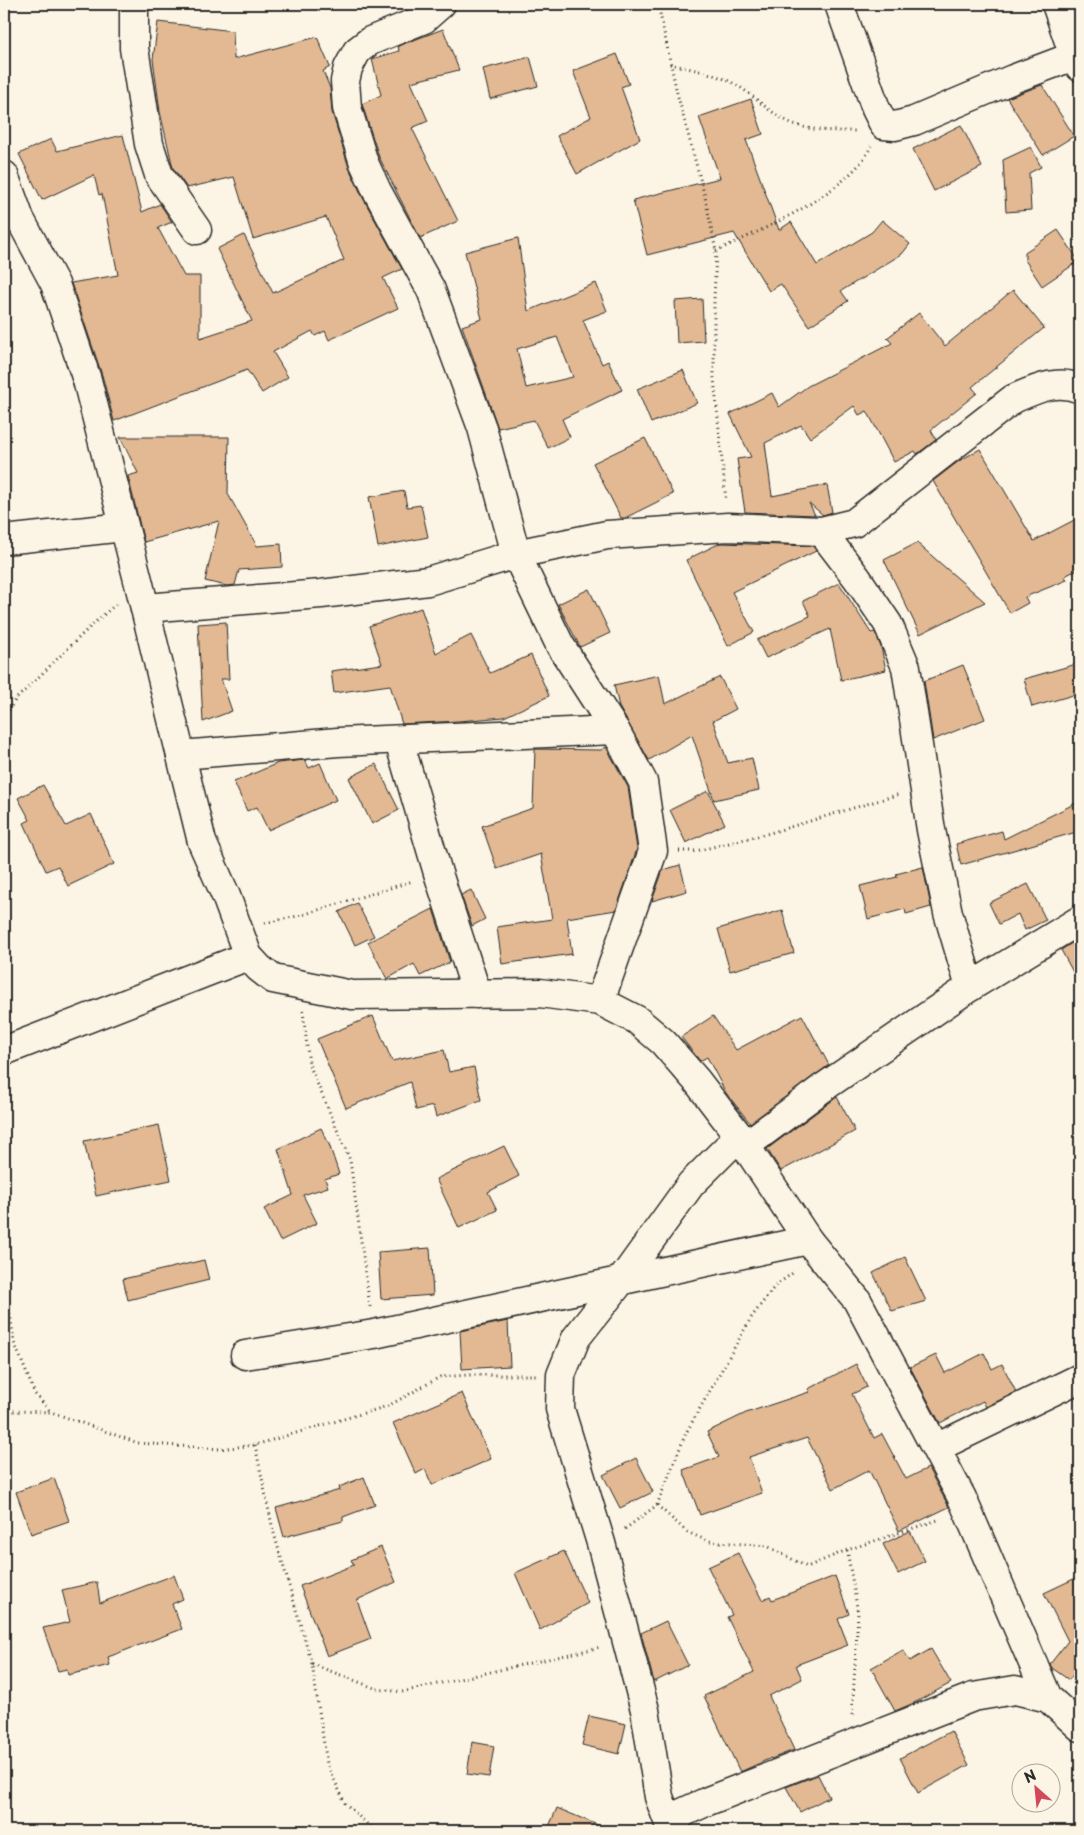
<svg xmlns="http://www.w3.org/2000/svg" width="1084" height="1835" font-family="'Playpen Sans',sans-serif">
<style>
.building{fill:#e2b992;stroke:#2b2b2b;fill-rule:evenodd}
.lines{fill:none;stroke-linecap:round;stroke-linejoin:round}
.minor-casing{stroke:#2b2b2b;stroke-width:31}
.path{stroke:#2b2b2b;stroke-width:3;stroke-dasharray:1 4;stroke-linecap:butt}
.minor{stroke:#fcf5e5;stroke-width:28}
</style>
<rect width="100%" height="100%" fill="#fcf5e5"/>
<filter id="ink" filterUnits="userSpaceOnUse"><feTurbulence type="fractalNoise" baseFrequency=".02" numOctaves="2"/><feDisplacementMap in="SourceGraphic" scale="10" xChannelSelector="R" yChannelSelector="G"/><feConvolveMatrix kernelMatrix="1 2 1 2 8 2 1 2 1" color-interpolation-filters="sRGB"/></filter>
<g filter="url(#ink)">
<g class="building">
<path d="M 158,22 L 233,31 L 234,59 L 317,37 L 330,67 L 323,71 L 330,88 L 332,112 L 349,168 L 363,198 L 402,269 L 383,278 L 398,308 L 329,340 L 325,331 L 315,336 L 312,331 L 273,352 L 288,377 L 262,393 L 247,370 L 114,421 L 102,375 L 71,283 L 118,275 L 102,194 L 99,195 L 94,175 L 42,200 L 19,154 L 51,139 L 57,151 L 123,135 L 142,212 L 160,204 L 172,222 L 158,228 L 184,276 L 200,276 L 200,338 L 252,321 L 217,249 L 244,235 L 273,293 L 344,260 L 326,217 L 253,239 L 234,177 L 187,188 L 173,168 L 160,112 L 153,59 Z"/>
<path d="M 443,29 L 459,70 L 411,82 L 428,121 L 412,128 L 458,221 L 420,238 L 379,157 L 362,104 L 381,95 L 372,59 L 399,51 L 398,46 Z"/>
<path d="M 617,54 L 629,84 L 621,87 L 640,139 L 577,174 L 557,136 L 591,117 L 573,71 Z"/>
<path d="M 530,57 L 538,86 L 490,99 L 483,69 Z"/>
<path d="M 1042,85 L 1074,136 L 1043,155 L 1007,98 Z"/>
<path d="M 751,99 L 763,134 L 746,140 L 779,230 L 791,222 L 817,265 L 872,232 L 882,220 L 910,244 L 902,254 L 841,291 L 848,301 L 809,326 L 781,284 L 769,291 L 734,233 L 647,255 L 633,200 L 720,178 L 699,117 Z"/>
<path d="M 961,125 L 982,167 L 934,191 L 913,149 Z"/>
<path d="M 1031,147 L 1041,167 L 1029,173 L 1031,210 L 1006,212 L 1003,160 Z"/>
<path d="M 1058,230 L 1079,261 L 1042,286 L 1025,260 L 1025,252 Z"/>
<path d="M 518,238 L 528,311 L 596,283 L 607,311 L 583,320 L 602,364 L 608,361 L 622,390 L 562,419 L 570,437 L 548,448 L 534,420 L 498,428 L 462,326 L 482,319 L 465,252 ZM 557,337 L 573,377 L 526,388 L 517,349 Z"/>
<path d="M 1013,290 L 1044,328 L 972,387 L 977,393 L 931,430 L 936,440 L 917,454 L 915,451 L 894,462 L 867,411 L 859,415 L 854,406 L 810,438 L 801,425 L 765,443 L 772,496 L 827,485 L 832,512 L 823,515 L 809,503 L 815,515 L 745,512 L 737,459 L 751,457 L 730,414 L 772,393 L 779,407 L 808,386 L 892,343 L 887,338 L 919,313 L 945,346 Z"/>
<path d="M 702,299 L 704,341 L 677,343 L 675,301 Z"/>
<path d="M 683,370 L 697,403 L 651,423 L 637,389 Z"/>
<path d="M 120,437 L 229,437 L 228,494 L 257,546 L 281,544 L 282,567 L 239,570 L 235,585 L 227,586 L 205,581 L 219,521 L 144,542 L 128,476 L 138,473 Z"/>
<path d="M 645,438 L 673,494 L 625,518 L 621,518 L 593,463 Z"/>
<path d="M 980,449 L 1034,541 L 1080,517 L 1080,568 L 1065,576 L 1067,580 L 1025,597 L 1028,603 L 1010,613 L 933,481 L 959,461 Z"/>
<path d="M 404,491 L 407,507 L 421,505 L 428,537 L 378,547 L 369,497 Z"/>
<path d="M 720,543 L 813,546 L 816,551 L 732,592 L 754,632 L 728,646 L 686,560 Z"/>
<path d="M 917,543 L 985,602 L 920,634 L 884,560 Z"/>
<path d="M 839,583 L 871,633 L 875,632 L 881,647 L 886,670 L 841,680 L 830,629 L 766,658 L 757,640 L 810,616 L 803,601 Z"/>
<path d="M 589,589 L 610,633 L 580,647 L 558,604 Z"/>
<path d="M 421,608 L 436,653 L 471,635 L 490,673 L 531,655 L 549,696 L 504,717 L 459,721 L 402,724 L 390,685 L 334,693 L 331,671 L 382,664 L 369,626 Z"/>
<path d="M 226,622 L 229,679 L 221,679 L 232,711 L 203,722 L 198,624 Z"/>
<path d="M 1080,663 L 1080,693 L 1032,707 L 1024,679 Z"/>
<path d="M 963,665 L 985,719 L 933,740 L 924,681 Z"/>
<path d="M 659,675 L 665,704 L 720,677 L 736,709 L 713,721 L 728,763 L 752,758 L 759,790 L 714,800 L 692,735 L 649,760 L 619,707 L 614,685 Z"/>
<path d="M 606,747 L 628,787 L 637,849 L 616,910 L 567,918 L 572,954 L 502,964 L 497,927 L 552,919 L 541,854 L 497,869 L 482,826 L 533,808 L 535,749 L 601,750 Z"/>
<path d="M 305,760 L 309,768 L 320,763 L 336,800 L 268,830 L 257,807 L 247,811 L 234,782 L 278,763 Z"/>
<path d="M 376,764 L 399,810 L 372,824 L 349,778 Z"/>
<path d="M 43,785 L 66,826 L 91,814 L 114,864 L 68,886 L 58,866 L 46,871 L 24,823 L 30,820 L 18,798 Z"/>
<path d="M 708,791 L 725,824 L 686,843 L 670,810 Z"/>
<path d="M 1080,801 L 1080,831 L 961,865 L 956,844 L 1002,831 L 1004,839 Z"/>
<path d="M 680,865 L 687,891 L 652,901 L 663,870 Z"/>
<path d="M 923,867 L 931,907 L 906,914 L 905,909 L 868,919 L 860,886 L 897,877 L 896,874 Z"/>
<path d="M 1028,884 L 1046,920 L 1025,930 L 1018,914 L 999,924 L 989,903 Z"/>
<path d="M 471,890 L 485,919 L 472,926 L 461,895 Z"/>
<path d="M 357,903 L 374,936 L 355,945 L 339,912 Z"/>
<path d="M 433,909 L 450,962 L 420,976 L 414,964 L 387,979 L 368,942 Z"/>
<path d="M 782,910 L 794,953 L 730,971 L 718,929 Z"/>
<path d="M 1080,938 L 1080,985 L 1061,950 Z"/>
<path d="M 802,1015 L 829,1065 L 750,1123 L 726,1093 L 707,1057 L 700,1061 L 681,1037 L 713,1016 L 736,1050 Z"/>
<path d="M 373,1016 L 392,1061 L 444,1050 L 449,1072 L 474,1067 L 481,1100 L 436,1117 L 433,1106 L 416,1110 L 410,1082 L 346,1108 L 317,1039 Z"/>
<path d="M 837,1097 L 855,1131 L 781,1171 L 767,1149 Z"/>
<path d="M 159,1125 L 171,1180 L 96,1196 L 84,1141 Z"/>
<path d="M 321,1128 L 329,1144 L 339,1174 L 325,1179 L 328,1187 L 303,1195 L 317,1223 L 280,1241 L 264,1209 L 293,1195 L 278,1149 Z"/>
<path d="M 504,1146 L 519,1176 L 488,1192 L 497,1210 L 459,1228 L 436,1179 Z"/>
<path d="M 430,1248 L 433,1295 L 381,1299 L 378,1252 Z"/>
<path d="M 905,1257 L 926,1301 L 892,1311 L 873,1273 Z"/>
<path d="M 204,1260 L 209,1280 L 128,1300 L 123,1279 Z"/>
<path d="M 508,1321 L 510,1366 L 462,1369 L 460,1331 Z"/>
<path d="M 984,1353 L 992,1369 L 1002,1364 L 1016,1392 L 986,1407 L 983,1401 L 940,1423 L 910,1367 L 936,1355 L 945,1373 Z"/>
<path d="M 856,1364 L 867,1387 L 852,1394 L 874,1438 L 882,1434 L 906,1479 L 928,1468 L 949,1507 L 899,1531 L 869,1470 L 833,1489 L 807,1438 L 749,1457 L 762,1493 L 700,1515 L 683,1470 L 719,1457 L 707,1432 L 746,1413 L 809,1392 L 808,1389 Z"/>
<path d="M 462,1393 L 491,1459 L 432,1485 L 425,1469 L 416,1474 L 393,1423 Z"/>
<path d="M 636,1458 L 653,1492 L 620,1508 L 603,1475 Z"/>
<path d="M 364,1477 L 375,1505 L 343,1517 L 343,1521 L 284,1537 L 276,1508 L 340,1490 L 339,1487 Z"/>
<path d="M 54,1478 L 69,1521 L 31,1534 L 16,1492 Z"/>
<path d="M 910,1531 L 925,1561 L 898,1574 L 883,1544 Z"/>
<path d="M 381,1547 L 396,1582 L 357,1600 L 371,1639 L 327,1656 L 300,1586 L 354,1565 L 351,1560 Z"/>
<path d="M 564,1551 L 588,1603 L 540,1630 L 515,1573 Z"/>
<path d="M 738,1553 L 762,1600 L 770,1596 L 772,1600 L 835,1576 L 849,1614 L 838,1619 L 848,1645 L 796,1665 L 802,1679 L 769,1696 L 794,1750 L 771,1759 L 771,1758 L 740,1772 L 704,1696 L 754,1672 L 727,1617 L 732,1615 L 708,1567 Z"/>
<path d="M 174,1575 L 183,1599 L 172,1604 L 182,1629 L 108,1657 L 110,1665 L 68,1675 L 67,1669 L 58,1671 L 43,1628 L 70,1622 L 62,1590 L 97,1582 L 100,1603 Z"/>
<path d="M 1080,1576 L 1080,1666 L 1069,1680 L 1052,1668 L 1050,1664 L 1068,1641 L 1044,1593 Z"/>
<path d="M 666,1621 L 688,1665 L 654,1682 L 641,1633 Z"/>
<path d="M 931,1649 L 951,1683 L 916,1702 L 895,1711 L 871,1668 L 903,1650 L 910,1661 Z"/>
<path d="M 589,1716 L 626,1724 L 619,1754 L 582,1745 Z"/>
<path d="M 951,1731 L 969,1765 L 918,1793 L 900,1758 Z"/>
<path d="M 472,1742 L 494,1746 L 489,1777 L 467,1774 Z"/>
<path d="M 818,1775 L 829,1797 L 800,1812 L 786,1787 Z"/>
<path d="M 557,1808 L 612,1831 L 547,1831 Z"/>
</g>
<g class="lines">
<g class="minor-casing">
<g id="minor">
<path d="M 134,4 L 134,48 L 149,144 L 159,175 L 197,230"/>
<path d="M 441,4 L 424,19 L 370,41 L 357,51 L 348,68 L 345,81 L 347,108 L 364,163 L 377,191 L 431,290 L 482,428 L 516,554 L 560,645 L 615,730 L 643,782 L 653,851 L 600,1001"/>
<path d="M 839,4 L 876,109 L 884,125 L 895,126 L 914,121 L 1013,79 L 1074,56"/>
<path d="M 1056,4 L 1074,56 L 1080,67"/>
<path d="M 4,175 L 20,219 L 55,284 L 87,380 L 139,584 L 202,842 L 226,896 L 248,956 L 259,968 L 273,979 L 352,995 L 540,993 L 600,1001 L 637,1020 L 663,1042 L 697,1081 L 739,1136 L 808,1240 L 857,1300 L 962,1498 L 1048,1698"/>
<path d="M 821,531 L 857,578 L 888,624 L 906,667 L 931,830 L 948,913 L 970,987"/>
<path d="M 4,540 L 124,527"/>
<path d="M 145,608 L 321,594 L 428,581 L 516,554 L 607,535 L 728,527 L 821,531 L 854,523 L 1013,399 C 1034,390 1058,378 1080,389"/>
<path d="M 399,741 L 438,873 L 477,994"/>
<path d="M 181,755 L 338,742 L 615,730"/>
<path d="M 4,1051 L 248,956"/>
<path d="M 745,1146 L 824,1087 L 970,987 L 1080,920"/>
<path d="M 245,1355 L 374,1334 L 808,1240"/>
<path d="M 936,1448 L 1080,1378"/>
<path d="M 671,1829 L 659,1797 L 645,1710 L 601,1543 L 560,1409 L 561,1375 L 576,1338 L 621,1281 L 691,1184 L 739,1136"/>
<path d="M 670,1831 L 682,1813 L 708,1801 L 973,1697 L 1015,1690 L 1048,1698 L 1080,1727"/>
</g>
</g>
<g class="path">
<path d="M 658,4 L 677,93 L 705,197 L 716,251 L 714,301 L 714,378 L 726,501"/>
<path d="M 670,64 C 691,69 714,73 733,83 C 750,92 763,107 780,117 C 803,132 831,131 858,131"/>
<path d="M 716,251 C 760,231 851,192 871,146"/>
<path d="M 4,719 L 15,700 L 91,626 L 116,604"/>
<path d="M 679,851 L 696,851 L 770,833 L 900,794"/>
<path d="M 265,923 L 302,915 L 413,881"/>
<path d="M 303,1011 L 309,1064 L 350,1160 L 370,1307"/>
<path d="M 4,1269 L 14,1342 L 35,1394 L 51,1412"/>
<path d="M 4,1414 L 13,1411 L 51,1412 L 138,1443 L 220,1449 L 255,1445 L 388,1406 L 440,1377 L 469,1375 L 536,1375"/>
<path d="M 255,1445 L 273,1530 L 312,1664 L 327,1764 L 345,1803 L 369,1826 L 382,1831"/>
<path d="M 657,1505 L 687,1532 L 708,1541 L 767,1546 L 807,1567 L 847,1550 L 941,1519"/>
<path d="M 625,1529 L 657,1505 L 686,1433 L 751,1318 L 775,1286 L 794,1272"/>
<path d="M 847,1550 L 858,1613 L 852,1716"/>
<path d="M 312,1664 L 377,1689 L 402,1692 L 601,1647"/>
</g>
<use href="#minor" class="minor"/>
</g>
</g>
<rect width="1084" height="1835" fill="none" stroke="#fcf5e5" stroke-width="20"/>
<rect x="10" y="10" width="1064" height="1815" fill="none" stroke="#2b2b2b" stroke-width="2" filter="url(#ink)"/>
<g transform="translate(1036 1788) rotate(333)"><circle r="24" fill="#fcf5e5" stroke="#a8a49b"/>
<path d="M0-4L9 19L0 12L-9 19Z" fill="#d1495b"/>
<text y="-8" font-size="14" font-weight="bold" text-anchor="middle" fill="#2b2b2b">N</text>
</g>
</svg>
